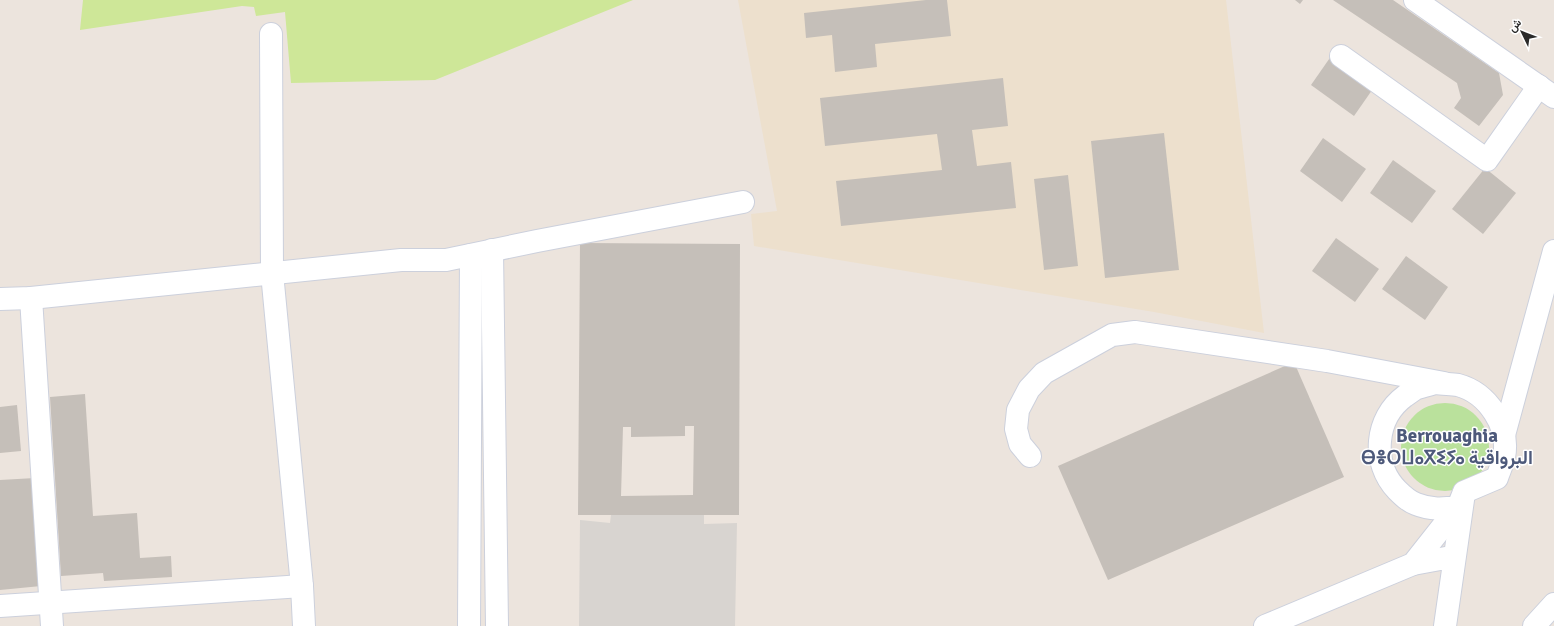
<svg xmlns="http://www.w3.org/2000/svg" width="1554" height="626" font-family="Signika,Vazirmatn,'Noto Sans Tifinagh',sans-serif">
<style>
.education{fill:#ede0cd}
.green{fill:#bae19c}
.pitch{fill:#cee798}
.plaza{fill:#d8d4d0}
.building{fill:#c5bfb9;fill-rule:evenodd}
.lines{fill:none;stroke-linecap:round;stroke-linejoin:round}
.minor-casing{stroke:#ccd0dc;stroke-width:24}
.tertiary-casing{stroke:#ccd0dc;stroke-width:24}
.minor{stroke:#fff;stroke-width:22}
.tertiary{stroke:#fff;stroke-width:22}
.labels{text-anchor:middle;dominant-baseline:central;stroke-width:3;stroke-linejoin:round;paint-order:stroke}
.town-label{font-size:19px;font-weight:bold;fill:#4d597a;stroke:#fff}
</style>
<rect width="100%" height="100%" fill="#ece4dd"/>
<path class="education" d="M 738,0 L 1226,0 L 1264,333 L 1154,312 L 754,246 L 751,214 L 777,211 Z"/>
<circle class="green" cx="1445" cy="447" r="44"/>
<path class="pitch" d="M 83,0 L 633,0 L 435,80 L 291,83 L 285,12 L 256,16 L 254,7 L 242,6 L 80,30 Z"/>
<path class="plaza" d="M 611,515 L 704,515 L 704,524 L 737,523 L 735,626 L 579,626 L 580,520 L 610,523 Z"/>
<g class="building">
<path d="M 926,0 L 947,0 L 951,36 L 875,44 L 877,67 L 835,72 L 832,35 L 806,38 L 804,13 Z"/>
<path d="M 1295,0 L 1303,0 L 1300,4 Z"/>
<path d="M 1333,0 L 1393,0 L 1499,73 L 1503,95 L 1479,126 L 1454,108 L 1461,98 L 1457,83 Z"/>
<path d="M 1334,52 L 1377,83 L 1354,116 L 1311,85 Z"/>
<path d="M 1003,78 L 1008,126 L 972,130 L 977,166 L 1011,162 L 1016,208 L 841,226 L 836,181 L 942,170 L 937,134 L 825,146 L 820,98 Z"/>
<path d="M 1164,133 L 1179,270 L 1105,278 L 1091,141 Z"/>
<path d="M 1323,138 L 1366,169 L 1342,202 L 1300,171 Z"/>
<path d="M 1393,160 L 1436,191 L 1412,223 L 1370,193 Z"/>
<path d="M 1485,168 L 1516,193 L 1483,234 L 1452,209 Z"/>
<path d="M 1068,175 L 1078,266 L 1044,270 L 1034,179 Z"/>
<path d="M 1336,238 L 1379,269 L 1355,302 L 1312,271 Z"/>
<path d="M 580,243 L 740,244 L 739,515 L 578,515 ZM 685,426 L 694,426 L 693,495 L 621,496 L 623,427 L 631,427 L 631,437 L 685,436 Z"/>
<path d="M 1406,256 L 1448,287 L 1425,320 L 1382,289 Z"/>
<path d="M 1294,362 L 1344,477 L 1108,580 L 1058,466 Z"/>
<path d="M 85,394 L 93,516 L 137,513 L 140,558 L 171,556 L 172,577 L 104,581 L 103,573 L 61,576 L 50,397 Z"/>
<path d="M 17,405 L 21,451 L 0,453 L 0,407 Z"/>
<path d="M 35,478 L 41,586 L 0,590 L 0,480 Z"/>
</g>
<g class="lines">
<g class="minor-casing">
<g id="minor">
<path d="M 1415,0 L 1554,97"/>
<path d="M 271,34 L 272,273 L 302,586 L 304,626"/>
<path d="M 1341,56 L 1487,160 L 1539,86"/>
<path d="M 492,250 L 497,626"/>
<path d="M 31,298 L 52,626"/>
<path d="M 0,299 L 31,298 L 401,260 L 446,260 L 537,241 L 743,202"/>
<path d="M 1030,456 L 1020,444 L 1016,429 L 1018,410 L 1029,389 L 1044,373 L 1112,335 L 1135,332 L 1327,361 L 1444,383"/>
<path d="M 0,606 L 302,586"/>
<path d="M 469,626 L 471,255"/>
<path d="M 1445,626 L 1464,493"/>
<path d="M 1534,626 L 1554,604"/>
</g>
</g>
<g class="tertiary-casing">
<g id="tertiary">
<path d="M 1436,383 C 1443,384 1451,384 1458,385 C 1488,393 1510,427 1504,457 C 1503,464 1499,471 1497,478 L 1464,492 L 1458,507 C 1443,509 1431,510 1416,504 C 1408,501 1403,496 1397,490 C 1371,463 1375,418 1405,396 C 1408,394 1412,391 1415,389 C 1422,386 1429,385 1436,383 Z"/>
<path d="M 1504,435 L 1554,251"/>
<path d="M 1413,564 L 1451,557 L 1453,568"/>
<path d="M 1265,626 L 1413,564 L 1458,507"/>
</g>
</g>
<use href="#minor" class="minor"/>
<use href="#tertiary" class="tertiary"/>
</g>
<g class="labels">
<g class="town-label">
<text x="1447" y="436">Berrouaghia<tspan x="1447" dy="22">ⴱⴻⵔⵡⴰⴳⵉⵢⴰ البرواقية</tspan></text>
</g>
</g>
<g transform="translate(1522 32) rotate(313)" stroke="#ffffff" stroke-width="3" paint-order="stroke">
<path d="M0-3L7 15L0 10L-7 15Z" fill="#2b2b2b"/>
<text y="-6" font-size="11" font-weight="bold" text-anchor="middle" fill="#2b2b2b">ش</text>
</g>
</svg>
